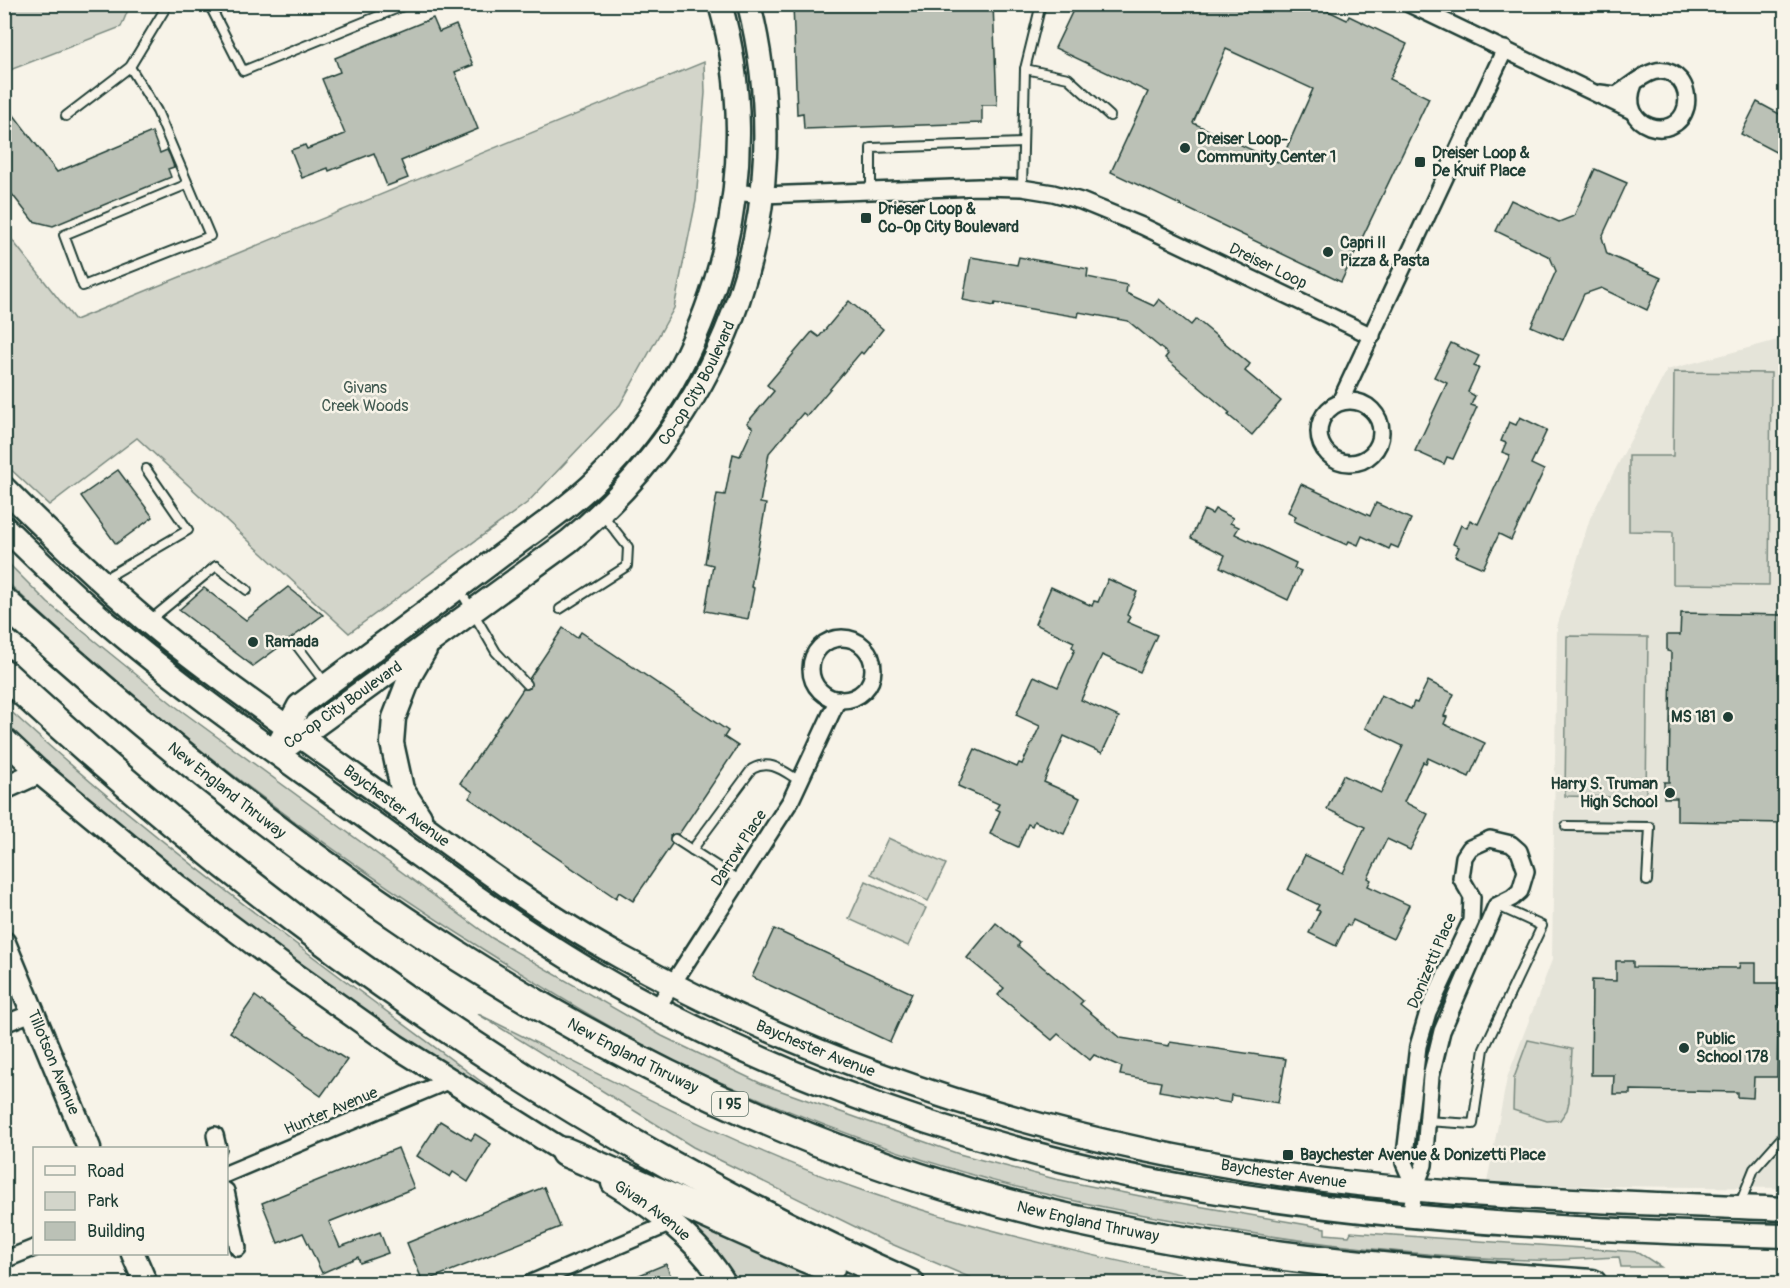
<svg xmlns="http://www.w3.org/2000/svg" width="1790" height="1288" font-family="Pangolin,sans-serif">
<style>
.built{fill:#e5e4d9}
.green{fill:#d3d5ca;stroke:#79897f;stroke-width:1.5}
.building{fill:#bbc1b6;stroke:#1f3d34;stroke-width:1.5;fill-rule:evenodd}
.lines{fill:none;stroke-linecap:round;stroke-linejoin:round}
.lane-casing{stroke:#1f3d34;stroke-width:12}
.street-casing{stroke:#1f3d34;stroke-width:20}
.secondary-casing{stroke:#1f3d34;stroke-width:27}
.highway-casing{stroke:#1f3d34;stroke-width:33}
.lane{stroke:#f7f3e8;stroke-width:8}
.street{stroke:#f7f3e8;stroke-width:15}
.secondary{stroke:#f7f3e8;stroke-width:22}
.highway{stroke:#f7f3e8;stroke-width:28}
.poi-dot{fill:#1f3d34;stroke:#f7f3e8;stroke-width:2}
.labels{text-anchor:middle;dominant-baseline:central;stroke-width:5;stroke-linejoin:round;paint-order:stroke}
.shield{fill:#f7f3e8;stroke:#60746a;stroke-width:1.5}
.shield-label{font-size:15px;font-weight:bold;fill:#1f3d34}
.poi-label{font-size:16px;font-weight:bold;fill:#1f3d34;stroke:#f7f3e8;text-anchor:start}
.street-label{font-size:16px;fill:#1f3d34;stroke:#f7f3e8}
.park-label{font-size:16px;fill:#435b52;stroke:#f7f3e8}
</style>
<rect width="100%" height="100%" fill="#f7f3e8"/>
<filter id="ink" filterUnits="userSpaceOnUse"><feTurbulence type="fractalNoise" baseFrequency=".0167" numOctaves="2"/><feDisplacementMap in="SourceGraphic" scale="12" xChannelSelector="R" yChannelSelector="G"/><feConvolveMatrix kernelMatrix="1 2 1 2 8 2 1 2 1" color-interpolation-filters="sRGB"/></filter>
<g filter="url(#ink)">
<path class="built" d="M 1785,338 L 1785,1188 L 1509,1185 L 1487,1182 L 1507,1078 L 1552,960 L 1557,627 L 1590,518 L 1667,370 Z"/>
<g class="green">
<path d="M 5,4 L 130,4 L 130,5 L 121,27 L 5,72 Z"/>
<path d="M 704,62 L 705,93 L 696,201 L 674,308 L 620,405 L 527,503 L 349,633 L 137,438 L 49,505 L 5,464 L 5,231 L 75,320 Z"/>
<path d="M 1674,372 L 1771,373 L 1769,585 L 1673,584 L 1673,532 L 1629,531 L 1629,456 L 1673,456 Z"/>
<path d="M 5,560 L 48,603 L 175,706 L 492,938 L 662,1036 L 762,1084 L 959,1154 L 1055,1179 L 1145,1197 L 1325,1228 L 1325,1234 L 1349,1236 L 1351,1232 L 1638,1252 L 1661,1267 L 1621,1267 L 1619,1257 C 1589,1258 1559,1261 1529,1260 C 1429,1257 1330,1246 1232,1230 C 1169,1220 1107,1209 1045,1194 C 934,1168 825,1128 720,1082 C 637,1046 560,998 484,950 C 313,842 151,719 5,580 Z"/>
<path d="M 1567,636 L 1648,637 L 1646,798 L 1565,796 Z"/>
<path d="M 4,705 C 160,850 334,971 503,1098 C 327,993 157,862 5,725 Z"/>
<path d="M 888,838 L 946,864 L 928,901 L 871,874 Z"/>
<path d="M 866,881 L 926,908 L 908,946 L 849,919 Z"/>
<path d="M 478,1014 C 604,1076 728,1144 861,1190 C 979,1231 1102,1259 1225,1283 L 983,1283 L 882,1240 L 693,1147 Z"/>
<path d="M 1528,1040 L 1572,1049 L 1569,1102 L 1567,1110 L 1560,1120 L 1547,1121 L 1513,1110 L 1514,1078 Z"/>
<path d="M 691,1224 L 832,1283 L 737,1283 L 712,1246 Z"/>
</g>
<g class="building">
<path d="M 793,4 L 993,4 L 997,105 L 982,105 L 982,123 L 804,129 L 803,113 L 797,114 Z"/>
<path d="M 1076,4 L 1314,4 L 1347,20 L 1349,16 L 1407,44 L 1390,79 L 1429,98 L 1341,282 L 1111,172 L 1148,92 L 1055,48 ZM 1226,49 L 1313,89 L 1280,163 L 1193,123 Z"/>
<path d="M 433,18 L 439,32 L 456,25 L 473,65 L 455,72 L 478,129 L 401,161 L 408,178 L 387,186 L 374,153 L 329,171 L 328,168 L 302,178 L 291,150 L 305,145 L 307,149 L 345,134 L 322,79 L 340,72 L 335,58 Z"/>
<path d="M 4,102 L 57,172 L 152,132 L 160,153 L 167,150 L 170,156 L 174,167 L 168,169 L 171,177 L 53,226 L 33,221 L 4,184 Z"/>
<path d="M 1757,102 L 1785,117 L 1785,157 L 1741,134 Z"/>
<path d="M 1595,169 L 1627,183 L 1602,237 L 1607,254 L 1661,278 L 1647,310 L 1601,288 L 1584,294 L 1563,340 L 1531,326 L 1556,271 L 1550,257 L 1496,231 L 1511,200 L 1559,222 L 1574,216 Z"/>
<path d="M 971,257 L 1017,265 L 1019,257 L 1088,269 L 1087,277 L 1127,285 L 1126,293 L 1154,306 L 1159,299 L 1191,325 L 1196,319 L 1250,364 L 1245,371 L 1281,401 L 1252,435 L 1228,415 L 1230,413 L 1165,358 L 1168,354 L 1128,321 L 1079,312 L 1078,317 L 995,303 L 994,306 L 963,300 Z"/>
<path d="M 849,301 L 883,329 L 863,354 L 861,352 L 807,416 L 803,413 L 769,453 L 760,503 L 766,504 L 751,587 L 754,588 L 748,619 L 705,611 L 713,565 L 705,563 L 717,494 L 725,495 L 733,454 L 740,456 L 753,428 L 747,423 L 774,391 L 767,385 L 812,332 L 819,337 Z"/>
<path d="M 1451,343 L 1479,356 L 1474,366 L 1479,368 L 1468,392 L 1475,396 L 1471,405 L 1477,407 L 1453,459 L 1447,457 L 1444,464 L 1415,451 L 1447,383 L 1434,377 Z"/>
<path d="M 1520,417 L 1547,430 L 1531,464 L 1544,470 L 1511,540 L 1499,534 L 1483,568 L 1455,556 L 1459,547 L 1453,544 L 1461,525 L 1467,528 L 1470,520 L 1478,524 L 1510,455 L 1502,452 L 1506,443 L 1501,441 L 1509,422 L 1516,425 Z"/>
<path d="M 118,470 L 153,517 L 116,544 L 81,496 Z"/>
<path d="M 1301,484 L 1370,516 L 1376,503 L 1411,519 L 1398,548 L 1391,545 L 1389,549 L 1362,536 L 1358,545 L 1349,541 L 1347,545 L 1294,521 L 1296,516 L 1288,512 Z"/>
<path d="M 1215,509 L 1233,518 L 1230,523 L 1239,527 L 1235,534 L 1296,563 L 1294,568 L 1301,571 L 1288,600 L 1220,567 L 1225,555 L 1191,538 L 1204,510 L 1212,514 Z"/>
<path d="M 1108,579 L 1137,592 L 1127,615 L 1130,617 L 1127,622 L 1157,635 L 1140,672 L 1102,655 L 1081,700 L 1119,717 L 1102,753 L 1064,736 L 1044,782 L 1080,798 L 1064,834 L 1034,821 L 1032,826 L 1028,824 L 1018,847 L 990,834 L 1000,811 L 996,809 L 999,804 L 958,786 L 975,749 L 1017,767 L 1019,763 L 1022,764 L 1040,726 L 1016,715 L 1034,676 L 1058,687 L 1075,649 L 1072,647 L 1074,642 L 1035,624 L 1051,587 L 1092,606 L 1094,601 L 1098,602 Z"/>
<path d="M 288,587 L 323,615 L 253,666 L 179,610 L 204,588 L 246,620 Z"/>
<path d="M 1681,613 L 1785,615 L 1785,823 L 1677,821 L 1677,798 L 1664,798 L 1664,782 L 1669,782 L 1671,652 L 1667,651 L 1667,635 L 1680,635 Z"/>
<path d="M 563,628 L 577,638 L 581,632 L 728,731 L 724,737 L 738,746 L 679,834 L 670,835 L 672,844 L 633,901 L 619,892 L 616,898 L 469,798 L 473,792 L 460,783 L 523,689 L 530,688 L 529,679 Z"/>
<path d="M 1428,681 L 1454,694 L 1444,716 L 1447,717 L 1444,724 L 1485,743 L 1469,777 L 1428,758 L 1426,763 L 1423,762 L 1404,802 L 1428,814 L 1410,850 L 1387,839 L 1368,878 L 1371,880 L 1368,886 L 1409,905 L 1393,939 L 1353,920 L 1350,926 L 1347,924 L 1336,946 L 1309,933 L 1320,911 L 1316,910 L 1319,905 L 1288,890 L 1305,855 L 1343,873 L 1365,827 L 1327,809 L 1343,775 L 1381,793 L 1403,746 L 1365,728 L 1381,695 L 1411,709 L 1414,702 L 1417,703 Z"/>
<path d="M 996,923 L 1020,943 L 1018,946 L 1083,1001 L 1080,1004 L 1121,1038 L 1169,1046 L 1170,1042 L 1286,1059 L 1278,1103 L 1231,1095 L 1230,1103 L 1159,1091 L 1161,1082 L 1120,1075 L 1122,1067 L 1094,1055 L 1090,1060 L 1058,1034 L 1052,1040 L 998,995 L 1004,988 L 967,958 Z"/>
<path d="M 774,929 L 912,993 L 890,1042 L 752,977 Z"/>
<path d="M 1616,961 L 1633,961 L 1633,967 L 1739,968 L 1740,963 L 1756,963 L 1756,983 L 1778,983 L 1778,1007 L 1785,1007 L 1785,1024 L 1778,1024 L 1777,1077 L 1754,1077 L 1753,1098 L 1737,1097 L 1737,1092 L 1631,1090 L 1631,1094 L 1613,1094 L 1614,1075 L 1591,1075 L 1592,980 L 1616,981 Z"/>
<path d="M 255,996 L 307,1035 L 347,1060 L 321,1096 L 230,1032 Z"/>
<path d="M 440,1121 L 471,1140 L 475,1134 L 491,1144 L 468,1182 L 453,1172 L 450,1177 L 417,1156 Z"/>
<path d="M 398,1148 L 414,1188 L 329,1222 L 340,1247 L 380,1232 L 388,1253 L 360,1263 L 358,1257 L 322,1273 L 303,1233 L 278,1243 L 262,1203 Z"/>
<path d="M 544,1187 L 560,1227 L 423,1282 L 407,1243 Z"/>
<path d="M 666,1264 L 674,1284 L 620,1284 L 620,1283 Z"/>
</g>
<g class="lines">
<g class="lane-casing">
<g id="lane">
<path d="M 209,4 L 243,71 L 408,4"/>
<path d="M 130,67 L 157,111 L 210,236 L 83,286 L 64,235 L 188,184"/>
<path d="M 1025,69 L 1068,78 L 1110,116"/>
<path d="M 66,116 L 130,67 L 168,4"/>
<path d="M 1022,188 L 1025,69 L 1041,4"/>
<path d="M 871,190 L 871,148 L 1023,143"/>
<path d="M 104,579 L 188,530 L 146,469"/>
<path d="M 460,590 L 496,652 L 526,684"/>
<path d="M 560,609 L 627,566 L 628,547 L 602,514"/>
<path d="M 149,621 L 216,566 L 247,590"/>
<path d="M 298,647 L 326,684"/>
<path d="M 1566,826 L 1650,827 L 1647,881"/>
<path d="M 675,839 L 740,881"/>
<path d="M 692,850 L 752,769 C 771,759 783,771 800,781"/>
<path d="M 1426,1121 L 1473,1124 L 1484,1049 L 1542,926 L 1498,906"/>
<path d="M 1739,1206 L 1754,1169 L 1786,1133"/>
</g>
</g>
<g class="street-casing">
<g id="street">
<path d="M 1409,4 L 1632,111"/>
<path d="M 1600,93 L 1616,95 C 1635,84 1658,56 1680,80 C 1686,87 1688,98 1686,107 C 1676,145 1616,128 1634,84"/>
<path d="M 735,192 L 762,195 L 979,187 L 1022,188 L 1053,193 L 1081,201 L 1142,226 L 1372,336"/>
<circle cx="1350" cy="432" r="31"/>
<path d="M 1340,402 L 1505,49"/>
<circle cx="842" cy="669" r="31"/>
<path d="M 657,1008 L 791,800 L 838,699"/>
<path d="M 4,1024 L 34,1012"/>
<path d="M 215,1135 L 218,1148"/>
<path d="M 226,1174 L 450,1080"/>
<path d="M 226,1191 L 238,1248"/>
<path d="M 1410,1215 L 1415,1188 L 1424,1165 L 1431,1076 L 1442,1031 L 1496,906 L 1512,898 L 1520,891 L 1526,871 L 1519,851 L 1511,844 L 1490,839 L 1470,848 L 1464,857 L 1461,878 L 1472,897 L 1471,921 L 1428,1012 L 1418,1046 L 1404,1163 L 1415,1188"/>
<path d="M 4,1260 L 34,1248"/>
<path d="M 529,1284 L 671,1223"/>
</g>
</g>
<g class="secondary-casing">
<g id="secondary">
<path id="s1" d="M 4,488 C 56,540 109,591 166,637 C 228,687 294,731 358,778 C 444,840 528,906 621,957 C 826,1070 1048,1140 1279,1174 C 1446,1198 1617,1202 1786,1209"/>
<path d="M 4,527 C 33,555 61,583 91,609 C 171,679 258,740 344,802 C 435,867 524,935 623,990 C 816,1097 1033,1166 1251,1197 C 1427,1223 1608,1231 1786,1236"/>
<path d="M 4,739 L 39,772 L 176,885 L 290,971 L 396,1046 L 578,1160"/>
<path d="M 281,740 L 299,706 C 365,656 433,607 499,557 C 536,529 576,503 608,469 C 722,348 766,163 720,4"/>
<path id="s2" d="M 290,744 L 569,541 C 730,407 800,209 749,4"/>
<path d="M 4,788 L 39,772"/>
<path d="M 420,817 L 402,789 L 392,743 L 394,718 L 411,674 L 425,650"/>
<path id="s3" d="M 4,943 L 89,1148"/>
<path id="s4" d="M 613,1183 C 656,1209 699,1240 725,1284"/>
<path d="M 133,1254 L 146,1284"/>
</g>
</g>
<g class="highway-casing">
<g id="highway">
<path id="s5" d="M 4,602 C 287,859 604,1089 976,1195 C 1177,1252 1384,1270 1592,1284"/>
<path d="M 4,674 C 271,922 575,1137 910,1284"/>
<path d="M 565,1152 C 654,1189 741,1231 830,1268"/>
</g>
</g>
<use href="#lane" class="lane"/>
<use href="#street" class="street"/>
<use href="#secondary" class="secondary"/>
<use href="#highway" class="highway"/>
</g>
</g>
<g class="poi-dot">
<circle cx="1185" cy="148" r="6"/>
<rect x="1414" y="156" width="12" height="12" rx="3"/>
<rect x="860" y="212" width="12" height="12" rx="3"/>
<circle cx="1328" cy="252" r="6"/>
<circle cx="253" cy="642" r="6"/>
<circle cx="1728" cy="717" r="6"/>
<circle cx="1670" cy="793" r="6"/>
<circle cx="1684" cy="1048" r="6"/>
<rect x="1282" y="1149" width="12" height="12" rx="3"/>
</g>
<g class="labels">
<rect class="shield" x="712" y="1092" width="36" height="24" rx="4.5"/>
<g class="shield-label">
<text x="730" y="1104">I 95</text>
</g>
<g class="poi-label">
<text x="1197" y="139">Dreiser Loop-<tspan x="1197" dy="18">Community Center 1</tspan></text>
<text x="1432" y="153">Dreiser Loop &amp;<tspan x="1432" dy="18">De Kruif Place</tspan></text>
<text x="878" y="209">Drieser Loop &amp;<tspan x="878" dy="18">Co-Op City Boulevard</tspan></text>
<text x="1340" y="243">Capri II<tspan x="1340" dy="18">Pizza &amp; Pasta</tspan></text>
<text x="265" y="642">Ramada</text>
<text x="1716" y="717" text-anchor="end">MS 181</text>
<text x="1658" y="784" text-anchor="end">Harry S. Truman<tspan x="1658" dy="18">High School</tspan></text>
<text x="1696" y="1039">Public<tspan x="1696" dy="18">School 178</tspan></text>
<text x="1300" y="1155">Baychester Avenue &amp; Donizetti Place</text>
</g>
<g class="street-label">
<text transform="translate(1268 266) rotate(26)">Dreiser Loop</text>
<text stroke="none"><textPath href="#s2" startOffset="550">Co-op City Boulevard</textPath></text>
<text transform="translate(343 705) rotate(-35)">Co-op City Boulevard</text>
<text stroke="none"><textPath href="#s5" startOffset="292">New England Thruway</textPath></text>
<text stroke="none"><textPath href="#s1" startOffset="506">Baychester Avenue</textPath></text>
<text transform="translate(739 848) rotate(-57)">Darrow Place</text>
<text transform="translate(1432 961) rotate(-67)">Donizetti Place</text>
<text stroke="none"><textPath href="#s1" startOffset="992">Baychester Avenue</textPath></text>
<text stroke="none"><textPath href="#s5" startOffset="778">New England Thruway</textPath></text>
<text stroke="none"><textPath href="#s3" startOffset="129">Tillotson Avenue</textPath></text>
<text transform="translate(331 1111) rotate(-23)">Hunter Avenue</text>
<text stroke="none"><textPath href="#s1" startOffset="1478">Baychester Avenue</textPath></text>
<text stroke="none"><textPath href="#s4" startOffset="48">Givan Avenue</textPath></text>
<text stroke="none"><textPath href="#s5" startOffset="1264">New England Thruway</textPath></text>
</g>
<g class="park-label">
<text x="365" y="388">Givans<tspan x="365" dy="18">Creek Woods</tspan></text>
</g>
</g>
<rect width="1790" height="1288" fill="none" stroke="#f7f3e8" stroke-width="24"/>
<rect x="12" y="12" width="1766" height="1264" fill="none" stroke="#1f3d34" stroke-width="2" filter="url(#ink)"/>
<rect x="33" y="1147" width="195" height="108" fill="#f7f3e8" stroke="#a1aaa0" stroke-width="1.5"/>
<rect x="45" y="1166" width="30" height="9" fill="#f7f3e8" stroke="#a1aaa0" stroke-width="1.5"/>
<text x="87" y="1177" font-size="18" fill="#1f3d34">Road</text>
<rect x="45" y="1192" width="30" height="18" fill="#d3d5ca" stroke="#a1aaa0" stroke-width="1.5"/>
<text x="87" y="1207" font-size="18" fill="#1f3d34">Park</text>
<rect x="45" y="1222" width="30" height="18" fill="#bbc1b6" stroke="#a1aaa0" stroke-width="1.5"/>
<text x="87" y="1237" font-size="18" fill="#1f3d34">Building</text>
</svg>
